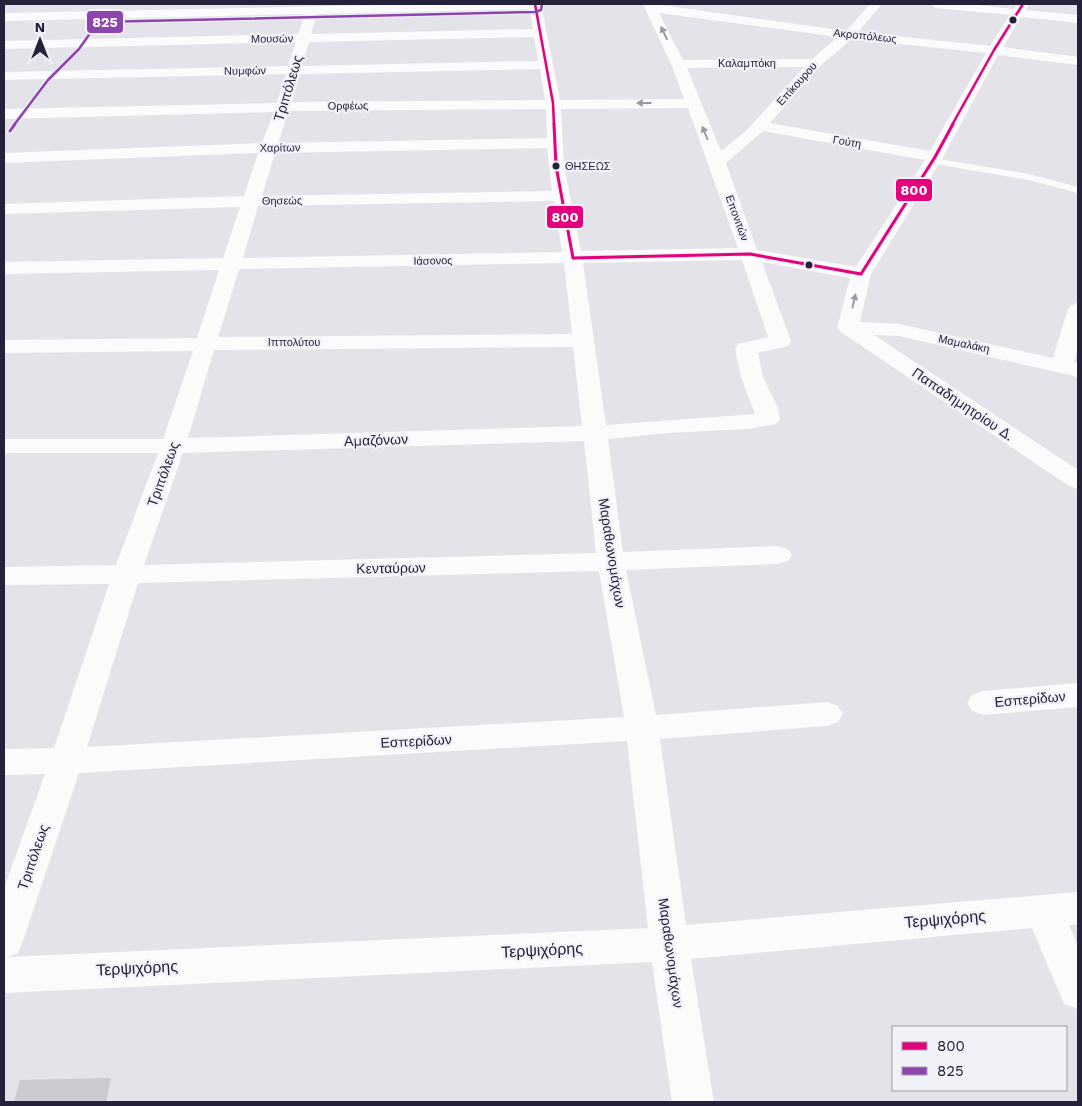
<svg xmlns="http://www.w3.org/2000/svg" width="1082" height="1106" font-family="'Work Sans',sans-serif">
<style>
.building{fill:#cbcad0}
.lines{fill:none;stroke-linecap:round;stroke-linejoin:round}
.lane{fill:#fbfbfc;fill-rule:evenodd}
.street{fill:#fbfbfc;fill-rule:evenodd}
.bus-1-far1-casing{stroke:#f1f1f8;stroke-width:4.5}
.bus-1-casing{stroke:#f1f1f8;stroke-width:5.5}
.bus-2-far1-casing{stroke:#f1f1f8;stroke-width:4.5}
.bus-2-casing{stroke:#f1f1f8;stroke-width:5.5}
.bus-1-far1{stroke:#e5007d;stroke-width:2.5}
.bus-1{stroke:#e5007d;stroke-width:3}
.bus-2-far1{stroke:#8e44ad;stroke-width:2.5}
.bus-2{stroke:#8e44ad;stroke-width:3}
.oneway{fill:#9b99a5}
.bus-dot{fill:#26213b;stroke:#f1f1f8;stroke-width:2}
.labels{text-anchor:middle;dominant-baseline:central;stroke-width:4.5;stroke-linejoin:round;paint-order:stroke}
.far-street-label{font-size:11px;fill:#26213b;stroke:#f1f1f8}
.far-bus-label{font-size:11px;fill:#26213b;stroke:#f1f1f8;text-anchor:start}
.street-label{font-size:14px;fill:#26213b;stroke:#f1f1f8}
.near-street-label{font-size:16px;fill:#26213b;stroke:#f1f1f8}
.line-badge{stroke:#f1f1f8;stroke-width:2}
.badge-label{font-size:14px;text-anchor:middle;font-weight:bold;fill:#fff}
</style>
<rect width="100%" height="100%" fill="#e3e3e9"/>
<path class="building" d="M 111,1078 L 106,1102 L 14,1102 L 20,1080 Z"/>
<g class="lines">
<path class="lane" d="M 933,158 L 1029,174 L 1078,187 L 1078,193 L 1028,180 L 930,163 L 928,161 Z"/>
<g class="street">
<path d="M 428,4 L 541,4 L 560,100 L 684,99 L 671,64 L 643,4 L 655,4 L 846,31 L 870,4 L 882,4 L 858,32 L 990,46 L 1010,15 L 936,8 L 930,4 L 968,4 L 1014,9 L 1017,4 L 1029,4 L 1026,10 L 1078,15 L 1078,23 L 1021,17 L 1003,47 L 1078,57 L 1078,65 L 998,55 L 943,157 L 871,274 L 860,322 L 899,324 L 1053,358 L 1068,309 L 1071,305 L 1078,303 L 1078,347 L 1074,362 L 1078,363 L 1078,377 L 899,336 L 874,335 L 1078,470 L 1078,489 L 1069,486 L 841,332 L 837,328 L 850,278 L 762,262 L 791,341 L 788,346 L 758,353 L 763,377 L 778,408 L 780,419 L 776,424 L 747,429 L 668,433 L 608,439 L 623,552 L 778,546 L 788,549 L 792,555 L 788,561 L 778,564 L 626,570 L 656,715 L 827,702 L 838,706 L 843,714 L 838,722 L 827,726 L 660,739 L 686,925 L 1078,892 L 1078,924 L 1069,925 L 1078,946 L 1078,1009 L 1064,1004 L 1032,928 L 691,959 L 714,1102 L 672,1102 L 652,962 L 4,993 L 4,888 L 45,774 L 4,775 L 4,749 L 54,748 L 109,584 L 4,585 L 4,567 L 116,565 L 158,453 L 4,453 L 4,439 L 163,439 L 193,351 L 4,353 L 4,340 L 197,338 L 219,270 L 4,274 L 4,262 L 223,258 L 240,207 L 4,214 L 4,204 L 244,196 L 258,153 L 4,163 L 4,153 L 262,143 L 274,112 L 4,119 L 4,109 L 277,103 L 286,74 L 4,80 L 4,72 L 288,66 L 296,42 L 4,49 L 4,41 L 298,34 L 305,14 L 4,21 L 4,13 ZM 530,9 L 533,29 L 311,34 L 317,14 ZM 659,13 L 838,37 L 812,59 L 683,60 ZM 534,37 L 538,61 L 302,66 L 309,42 ZM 852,39 L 986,53 L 930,151 L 770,123 L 820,66 ZM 804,67 L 747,130 L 721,151 L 687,68 ZM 540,69 L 545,100 L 292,102 L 300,74 ZM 688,108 L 738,248 L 581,251 L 564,166 L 561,109 ZM 546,109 L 547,138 L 278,143 L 289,111 ZM 763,131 L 925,160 L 856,267 L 757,250 L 726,163 ZM 547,148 L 552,191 L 262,196 L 275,153 ZM 554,201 L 562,252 L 243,258 L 258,206 ZM 742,260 L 768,337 L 738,344 L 735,349 L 741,377 L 755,414 L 606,425 L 583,263 ZM 564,263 L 572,334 L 218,337 L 239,269 ZM 573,347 L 582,426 L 188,438 L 214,350 ZM 584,441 L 596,553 L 144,565 L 183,453 ZM 599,571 L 624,717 L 87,747 L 138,583 ZM 627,741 L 648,928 L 8,957 L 18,953 L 23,941 L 79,773 Z"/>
<path d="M 1078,683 L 1078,707 L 983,715 L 972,711 L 967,703 L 972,695 L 983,691 Z"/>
</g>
<g class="bus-1-far1-casing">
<g id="bus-1-far1">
<path d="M 535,4 L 553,103 L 554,125"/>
<path d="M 952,125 L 994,50 L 1023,4"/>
</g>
</g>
<g class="bus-1-casing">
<path id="bus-1" d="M 554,124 L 556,166 L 573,258 L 750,254 L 861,274 L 935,157 L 953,124"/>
</g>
<g class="bus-2-far1-casing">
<path id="bus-2-far1" d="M 14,125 L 48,80 L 79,49 L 98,22 L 535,12 L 541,10 L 542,4"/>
</g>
<g class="bus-2-casing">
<path id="bus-2" d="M 10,131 L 15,124"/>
</g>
<use href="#bus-1-far1" class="bus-1-far1"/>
<use href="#bus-1" class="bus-1"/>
<use href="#bus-2-far1" class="bus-2-far1"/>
<use href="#bus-2" class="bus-2"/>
</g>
<defs><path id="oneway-solid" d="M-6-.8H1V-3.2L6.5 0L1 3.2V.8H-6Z" transform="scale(1.25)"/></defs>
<g class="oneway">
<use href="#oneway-solid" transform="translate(664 33) rotate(-115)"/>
<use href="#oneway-solid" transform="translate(644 103) rotate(180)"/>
<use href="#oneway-solid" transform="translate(705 133) rotate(-112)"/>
<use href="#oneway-solid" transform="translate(854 301) rotate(-77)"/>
</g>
<g class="bus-dot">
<circle cx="1013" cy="20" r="4.5"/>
<circle cx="556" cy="166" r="4.5"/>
<circle cx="809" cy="265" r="4.5"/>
</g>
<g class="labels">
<g class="far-street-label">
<text transform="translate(865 36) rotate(6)">Ακροπόλεως</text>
<text transform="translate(272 39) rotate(-1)">Μουσών</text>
<text x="747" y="63">Καλαμπόκη</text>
<text transform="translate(245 71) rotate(-1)">Νυμφών</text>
<text transform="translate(797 84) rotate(-48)">Επίκουρου</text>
<text transform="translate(348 106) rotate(-1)">Ορφέως</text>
<text transform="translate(847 142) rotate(10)">Γούτη</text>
<text transform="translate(280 148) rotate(-1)">Χαρίτων</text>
<text transform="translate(282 201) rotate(-1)">Θησεώς</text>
<text transform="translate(737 218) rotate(70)">Επονιτών</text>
<text transform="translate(433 261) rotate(-1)">Ιάσονος</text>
<text x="294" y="342">Ιππολύτου</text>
<text transform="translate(964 344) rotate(12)">Μαμαλάκη</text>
</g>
<g class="far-bus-label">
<text x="565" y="166">ΘΗΣΕΩΣ</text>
</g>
<g class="street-label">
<text transform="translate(288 88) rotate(-73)">Τριπόλεως</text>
<text transform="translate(963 404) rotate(34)">Παπαδημητρίου Δ.</text>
<text transform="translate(376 440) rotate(-2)">Αμαζόνων</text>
<text transform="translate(163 474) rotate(-70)">Τριπόλεως</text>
<text transform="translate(612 553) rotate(81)">Μαραθωνομάχων</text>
<text transform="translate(391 568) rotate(-1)">Κενταύρων</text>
<text transform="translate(1030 699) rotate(-5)">Εσπερίδων</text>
<text transform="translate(416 741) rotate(-3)">Εσπερίδων</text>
<text transform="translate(33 857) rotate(-71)">Τριπόλεως</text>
<text transform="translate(671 953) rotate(82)">Μαραθωνομάχων</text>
</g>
<g class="near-street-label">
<text transform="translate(945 919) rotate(-5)">Τερψιχόρης</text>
<text transform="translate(542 950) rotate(-3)">Τερψιχόρης</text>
<text transform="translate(137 968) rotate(-3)">Τερψιχόρης</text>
</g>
</g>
<g class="line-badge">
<rect x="86" y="10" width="38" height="24" rx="5" fill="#8e44ad"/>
<rect x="895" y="178" width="38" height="24" rx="5" fill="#e5007d"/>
<rect x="546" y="205" width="38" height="24" rx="5" fill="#e5007d"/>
</g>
<g class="badge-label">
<text x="105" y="27">825</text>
<text x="914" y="195">800</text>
<text x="565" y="222">800</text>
</g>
<rect width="1082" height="1106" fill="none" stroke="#26213b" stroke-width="10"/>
<rect x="892" y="1026" width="175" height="65" fill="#f1f1f8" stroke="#a09eac"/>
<rect x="902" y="1042" width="25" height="8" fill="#e5007d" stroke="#a09eac"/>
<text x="937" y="1051" font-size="15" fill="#26213b">800</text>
<rect x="902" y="1067" width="25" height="8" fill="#8e44ad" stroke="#a09eac"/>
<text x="937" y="1076" font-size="15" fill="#26213b">825</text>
<g transform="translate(40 40)" stroke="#f1f1f8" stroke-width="4" paint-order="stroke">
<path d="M0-4L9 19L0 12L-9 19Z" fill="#26213b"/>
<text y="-8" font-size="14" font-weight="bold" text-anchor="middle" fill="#26213b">N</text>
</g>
</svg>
